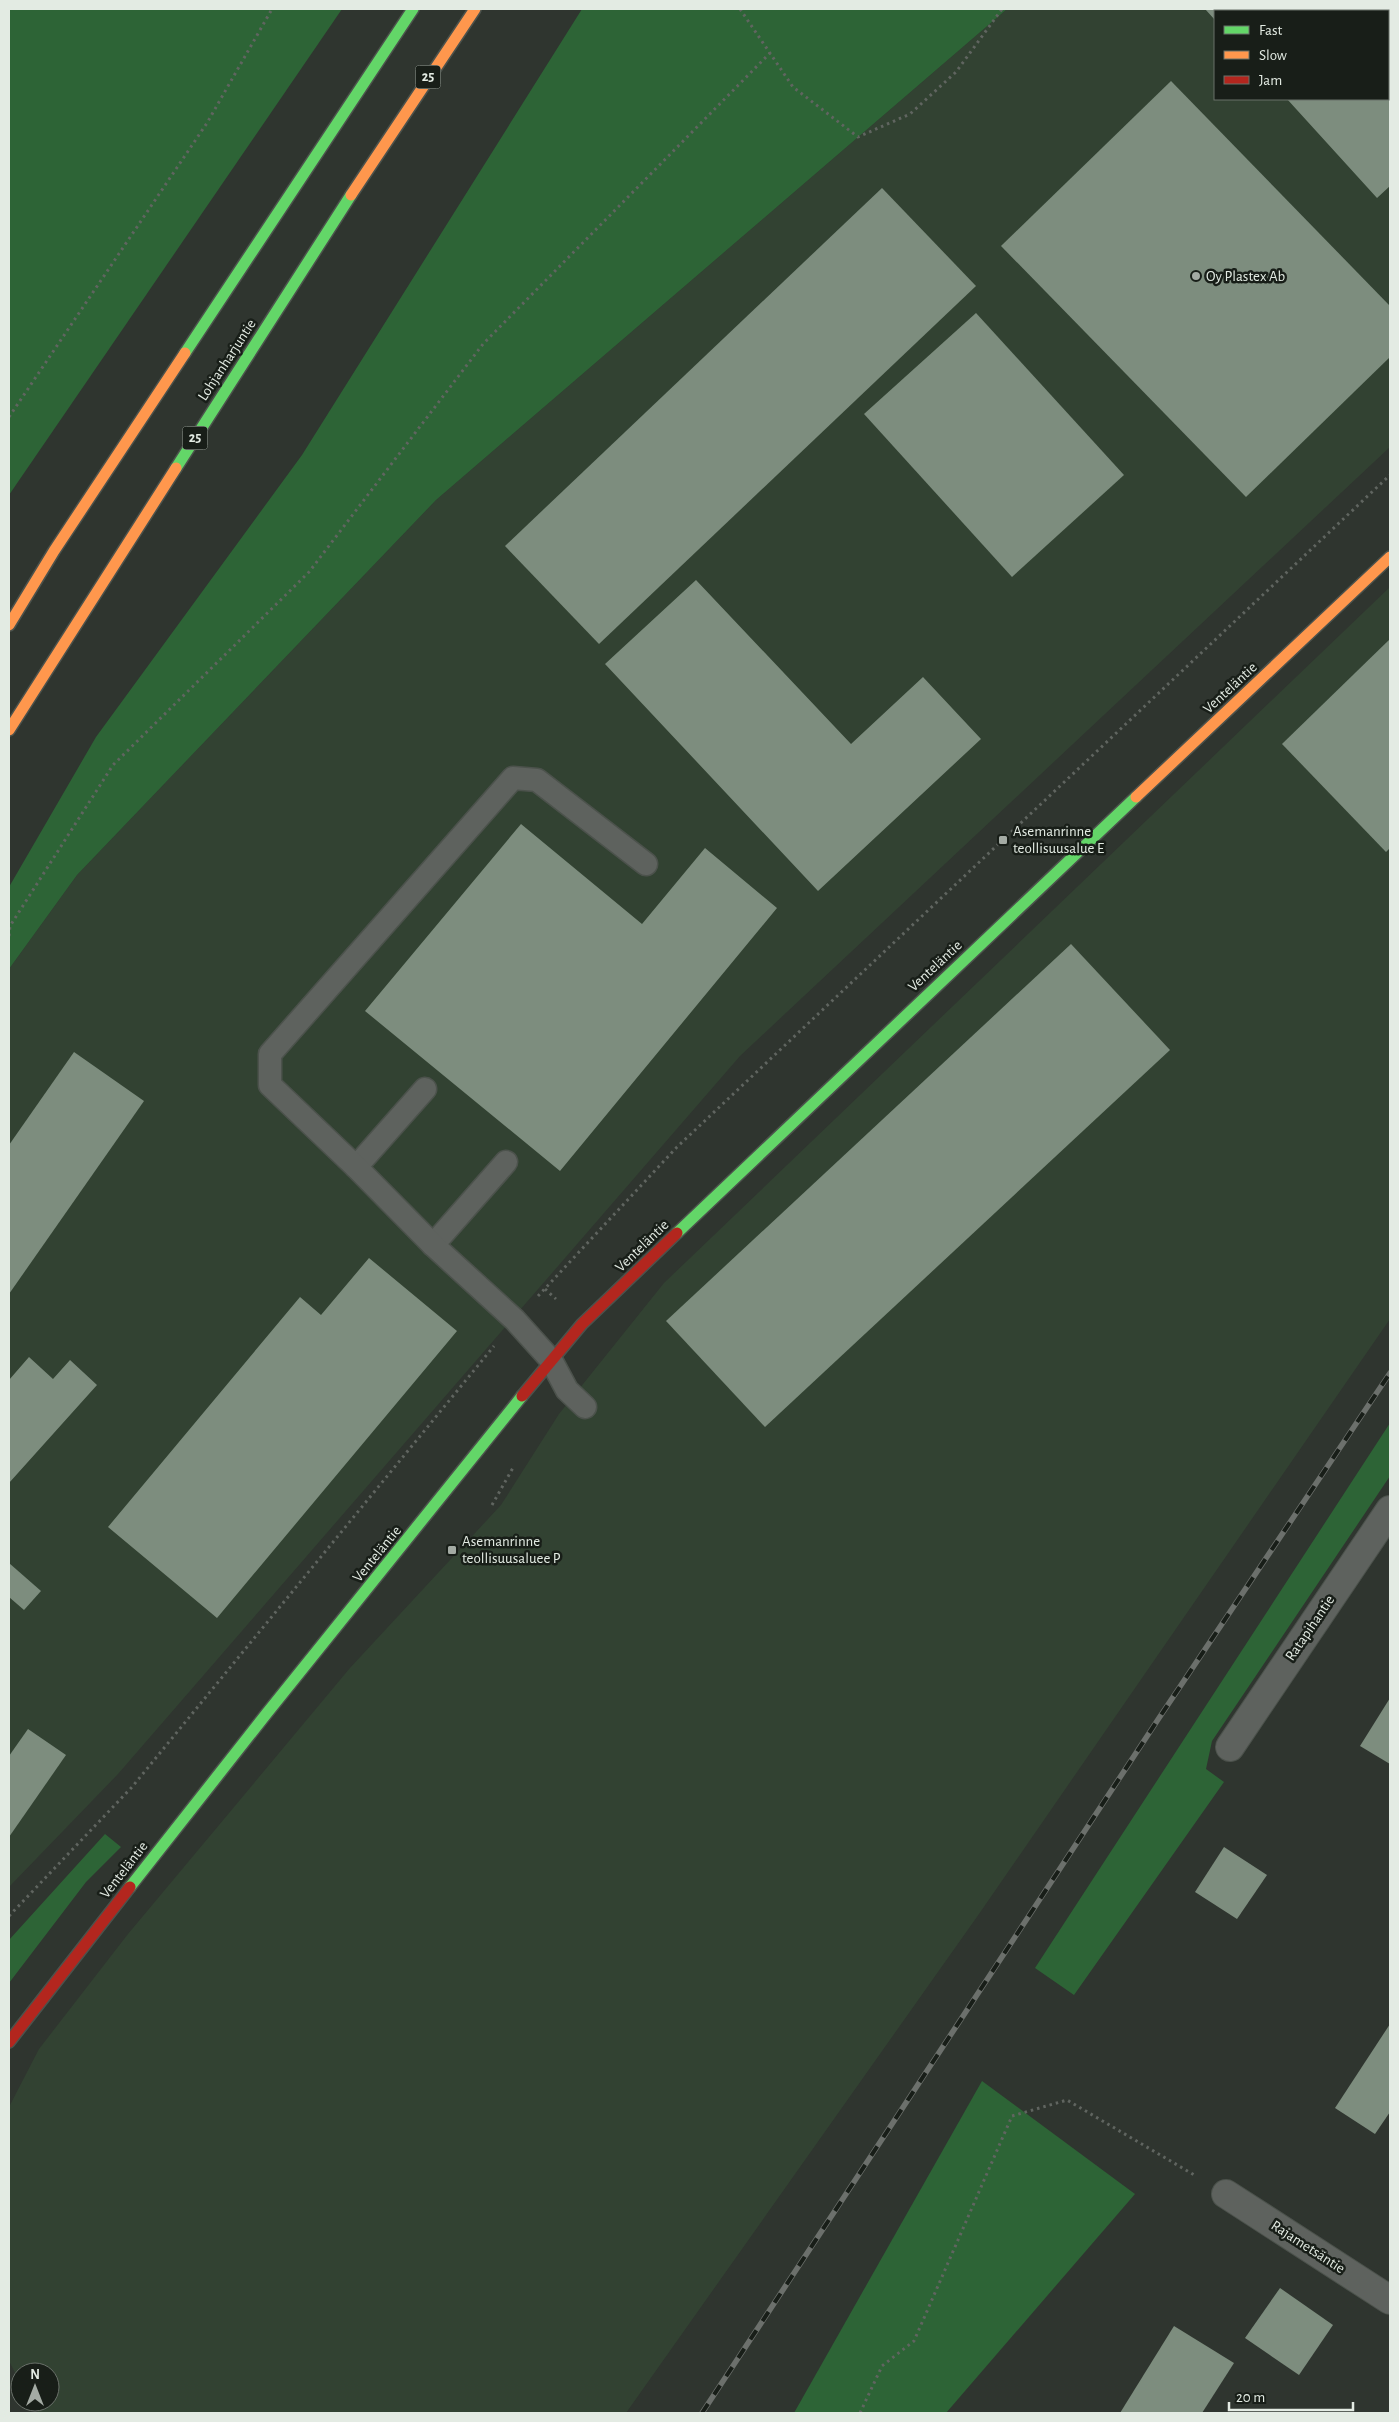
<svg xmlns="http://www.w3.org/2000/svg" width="1399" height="2422" font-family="'Alegreya Sans',sans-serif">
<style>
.built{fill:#324232;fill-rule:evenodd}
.green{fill:#2d6436}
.building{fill:#7d8d7e}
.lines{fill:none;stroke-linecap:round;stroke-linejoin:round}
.lane-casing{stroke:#4c524c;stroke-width:25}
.street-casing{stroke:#4c524c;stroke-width:30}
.fast-casing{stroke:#4c524c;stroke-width:14}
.slow-casing{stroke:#4c524c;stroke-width:14}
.jam-casing{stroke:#4c524c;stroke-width:14}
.path{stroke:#606560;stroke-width:3;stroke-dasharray:2.5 4;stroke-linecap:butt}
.lane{stroke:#5e625e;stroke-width:22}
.street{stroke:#5e625e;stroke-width:28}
.fast{stroke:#63d668;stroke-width:11}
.slow{stroke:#ff974d;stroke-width:11}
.jam{stroke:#b3261e;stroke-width:11}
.rail-casing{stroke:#6c706c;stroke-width:5.5}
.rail{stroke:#181e18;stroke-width:4;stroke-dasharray:11;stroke-linecap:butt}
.poi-dot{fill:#a4aba4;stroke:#181e18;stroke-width:2}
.labels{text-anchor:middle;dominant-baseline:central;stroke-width:5;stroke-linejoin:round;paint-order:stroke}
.shield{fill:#181e18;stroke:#a6aea6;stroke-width:1}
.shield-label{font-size:14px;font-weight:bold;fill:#e3ebe3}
.poi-label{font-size:15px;fill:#e3ebe3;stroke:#181e18;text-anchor:start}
.street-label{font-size:15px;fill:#e3ebe3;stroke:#181e18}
</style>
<rect width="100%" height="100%" fill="#2f352f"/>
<g class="built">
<path d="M 1007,9 L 1390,9 L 1390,447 L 740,1056 L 118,1774 L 9,1887 L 9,969 L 77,875 L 436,500 ZM 1215,11 L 1388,11 L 1388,99 L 1215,99 Z"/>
<path d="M 1390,587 L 1390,1319 L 979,1914 L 626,2413 L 39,2413 L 31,2402 L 50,2402 L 50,2372 L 20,2372 L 20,2382 L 9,2361 L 9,2107 L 39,2049 L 128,1934 L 350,1668 L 501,1505 L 559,1414 L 664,1283 Z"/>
</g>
<g class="green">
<path d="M 9,9 L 342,9 L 9,495 Z"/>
<path d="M 582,9 L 1007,9 L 436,500 L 77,875 L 9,969 L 9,887 L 96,737 L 302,455 Z"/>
<path d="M 1390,1423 L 1390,1476 L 1212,1741 L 1206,1769 L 1224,1782 L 1074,1995 L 1035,1968 Z"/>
<path d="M 105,1834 L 121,1847 L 86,1882 L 9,1983 L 9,1940 Z"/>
<path d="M 982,2081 L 1135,2194 L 946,2413 L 794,2413 Z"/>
</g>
<g class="building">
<path d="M 1205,9 L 1390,9 L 1390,186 L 1377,198 L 1287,99 L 1388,99 L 1388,11 L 1215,11 L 1215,20 Z"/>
<path d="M 1171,81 L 1390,306 L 1390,357 L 1246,497 L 1001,246 Z"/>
<path d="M 882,188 L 976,286 L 599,644 L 505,546 Z"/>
<path d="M 976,313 L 1124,475 L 1012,577 L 864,414 Z"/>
<path d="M 696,580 L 851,744 L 923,677 L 981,739 L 818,891 L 605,664 Z"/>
<path d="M 1390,639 L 1390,848 L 1386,852 L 1282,744 Z"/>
<path d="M 521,824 L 642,924 L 705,848 L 777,908 L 560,1171 L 365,1011 Z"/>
<path d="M 1071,944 L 1170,1050 L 765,1427 L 666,1321 Z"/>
<path d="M 74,1052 L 144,1101 L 9,1294 L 9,1145 Z"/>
<path d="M 369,1258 L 457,1331 L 217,1618 L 108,1527 L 300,1297 L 321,1315 Z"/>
<path d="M 29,1357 L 53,1379 L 70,1360 L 97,1385 L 9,1483 L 9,1380 Z"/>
<path d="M 9,1563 L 41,1591 L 24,1610 L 9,1597 Z"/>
<path d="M 1390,1698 L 1390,1764 L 1360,1746 Z"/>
<path d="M 28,1729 L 66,1755 L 9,1837 L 9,1756 Z"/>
<path d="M 1224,1847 L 1267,1875 L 1237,1919 L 1195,1892 Z"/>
<path d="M 1390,2024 L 1390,2112 L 1375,2134 L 1335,2108 Z"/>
<path d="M 1280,2288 L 1333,2325 L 1299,2375 L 1245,2338 Z"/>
<path d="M 1174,2326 L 1234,2363 L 1202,2413 L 1120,2413 Z"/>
</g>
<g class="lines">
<g class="lane-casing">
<g id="lane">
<path d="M 356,1167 L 425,1089"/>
<path d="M 433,1245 L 506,1162"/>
<path d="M 585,1407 L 567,1390 L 551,1360 L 515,1320 L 433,1245 L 356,1167 L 270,1085 L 270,1054 L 513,778 L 537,780 L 646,864"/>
</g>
</g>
<g class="street-casing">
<g id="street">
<path d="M 1230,1747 L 1390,1510"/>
<path d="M 1226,2194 L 1390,2300"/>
</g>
</g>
<g class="fast-casing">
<g id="fast">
<path d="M 185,353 L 413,9"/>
<path d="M 176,468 L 351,195"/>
<path d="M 677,1233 L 1136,797"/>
<path d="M 130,1887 L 267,1713 L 522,1396"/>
</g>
</g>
<g class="slow-casing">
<g id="slow">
<path d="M 351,195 L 475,9"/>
<path d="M 9,625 L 54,551 L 185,353"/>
<path d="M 9,730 L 176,468"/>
<path d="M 1136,797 L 1390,557"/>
</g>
</g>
<g class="jam-casing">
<g id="jam">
<path d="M 522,1396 L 582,1324 L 677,1233"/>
<path d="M 9,2042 L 130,1887"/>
</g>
</g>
<g class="path">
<path d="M 740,9 L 793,87 L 858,137 L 910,114 L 956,72 L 1002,9"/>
<path d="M 9,417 L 207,123 L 272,9"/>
<path d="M 9,936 L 10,926 L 113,765 L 309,572 L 483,344 L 770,53"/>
<path d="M 545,1289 L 556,1299"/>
<path d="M 538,1296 L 677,1147 L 1390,475"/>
<path d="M 492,1505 L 514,1466"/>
<path d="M 9,1916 L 132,1787 L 494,1346"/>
<path d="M 860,2413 L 882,2366 L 914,2341 L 1012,2116 L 1067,2100 L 1196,2176"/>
</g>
<use href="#lane" class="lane"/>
<use href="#street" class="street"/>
<use href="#fast" class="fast"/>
<use href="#slow" class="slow"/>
<use href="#jam" class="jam"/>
<g class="rail-casing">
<path id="rail" d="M 702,2413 L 1159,1718 L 1390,1373"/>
</g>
<use href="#rail" class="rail"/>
</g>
<g class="poi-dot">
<circle cx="1196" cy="276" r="5"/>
<rect x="998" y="835" width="10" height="10" rx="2.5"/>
<rect x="447" y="1545" width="10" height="10" rx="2.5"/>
</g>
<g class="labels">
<g class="shield">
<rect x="415.5" y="65.5" width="25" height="23" rx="4"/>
<rect x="182.5" y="426.5" width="25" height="23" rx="4"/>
</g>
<g class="shield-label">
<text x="428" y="77">25</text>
<text x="195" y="438">25</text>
</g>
<g class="poi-label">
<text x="1206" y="276">Oy Plastex Ab</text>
<text x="1013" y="831">Asemanrinne<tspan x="1013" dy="17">teollisuusalue E</tspan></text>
<text x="462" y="1541">Asemanrinne<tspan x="462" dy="17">teollisuusaluee P</tspan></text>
</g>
<g class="street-label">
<text transform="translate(227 360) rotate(-57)">Lohjanharjuntie</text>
<text transform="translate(1230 688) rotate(-43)">Venteläntie</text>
<text transform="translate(935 966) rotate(-43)">Venteläntie</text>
<text transform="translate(642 1246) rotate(-44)">Venteläntie</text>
<text transform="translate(377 1554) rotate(-51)">Venteläntie</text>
<text transform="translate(1310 1628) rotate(-56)">Ratapihantie</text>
<text transform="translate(124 1870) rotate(-52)">Venteläntie</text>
<text transform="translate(1308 2247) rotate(33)">Rajametsäntie</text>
</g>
</g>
<rect width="1399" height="2422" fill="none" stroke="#e3ebe3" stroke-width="20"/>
<rect x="1214" y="10" width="175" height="90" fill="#181e18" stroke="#697069"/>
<rect x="1224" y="26" width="25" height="8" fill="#63d668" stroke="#697069"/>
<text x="1259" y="35" font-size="15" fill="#e3ebe3">Fast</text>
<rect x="1224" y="51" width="25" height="8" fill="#ff974d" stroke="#697069"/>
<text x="1259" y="60" font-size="15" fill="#e3ebe3">Slow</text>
<rect x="1224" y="76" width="25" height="8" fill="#b3261e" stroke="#697069"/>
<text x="1259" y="85" font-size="15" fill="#e3ebe3">Jam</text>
<g transform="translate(35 2387)"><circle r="24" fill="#181e18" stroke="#697069"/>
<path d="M0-4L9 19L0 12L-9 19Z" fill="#a4aba4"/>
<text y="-8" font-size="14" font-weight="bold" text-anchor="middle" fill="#e3ebe3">N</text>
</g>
<path d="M1229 2402v8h124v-8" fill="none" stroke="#e3ebe3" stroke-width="2.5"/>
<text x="1236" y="2402" font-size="15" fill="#e3ebe3" stroke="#181e18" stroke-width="4" paint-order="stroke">20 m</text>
</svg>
